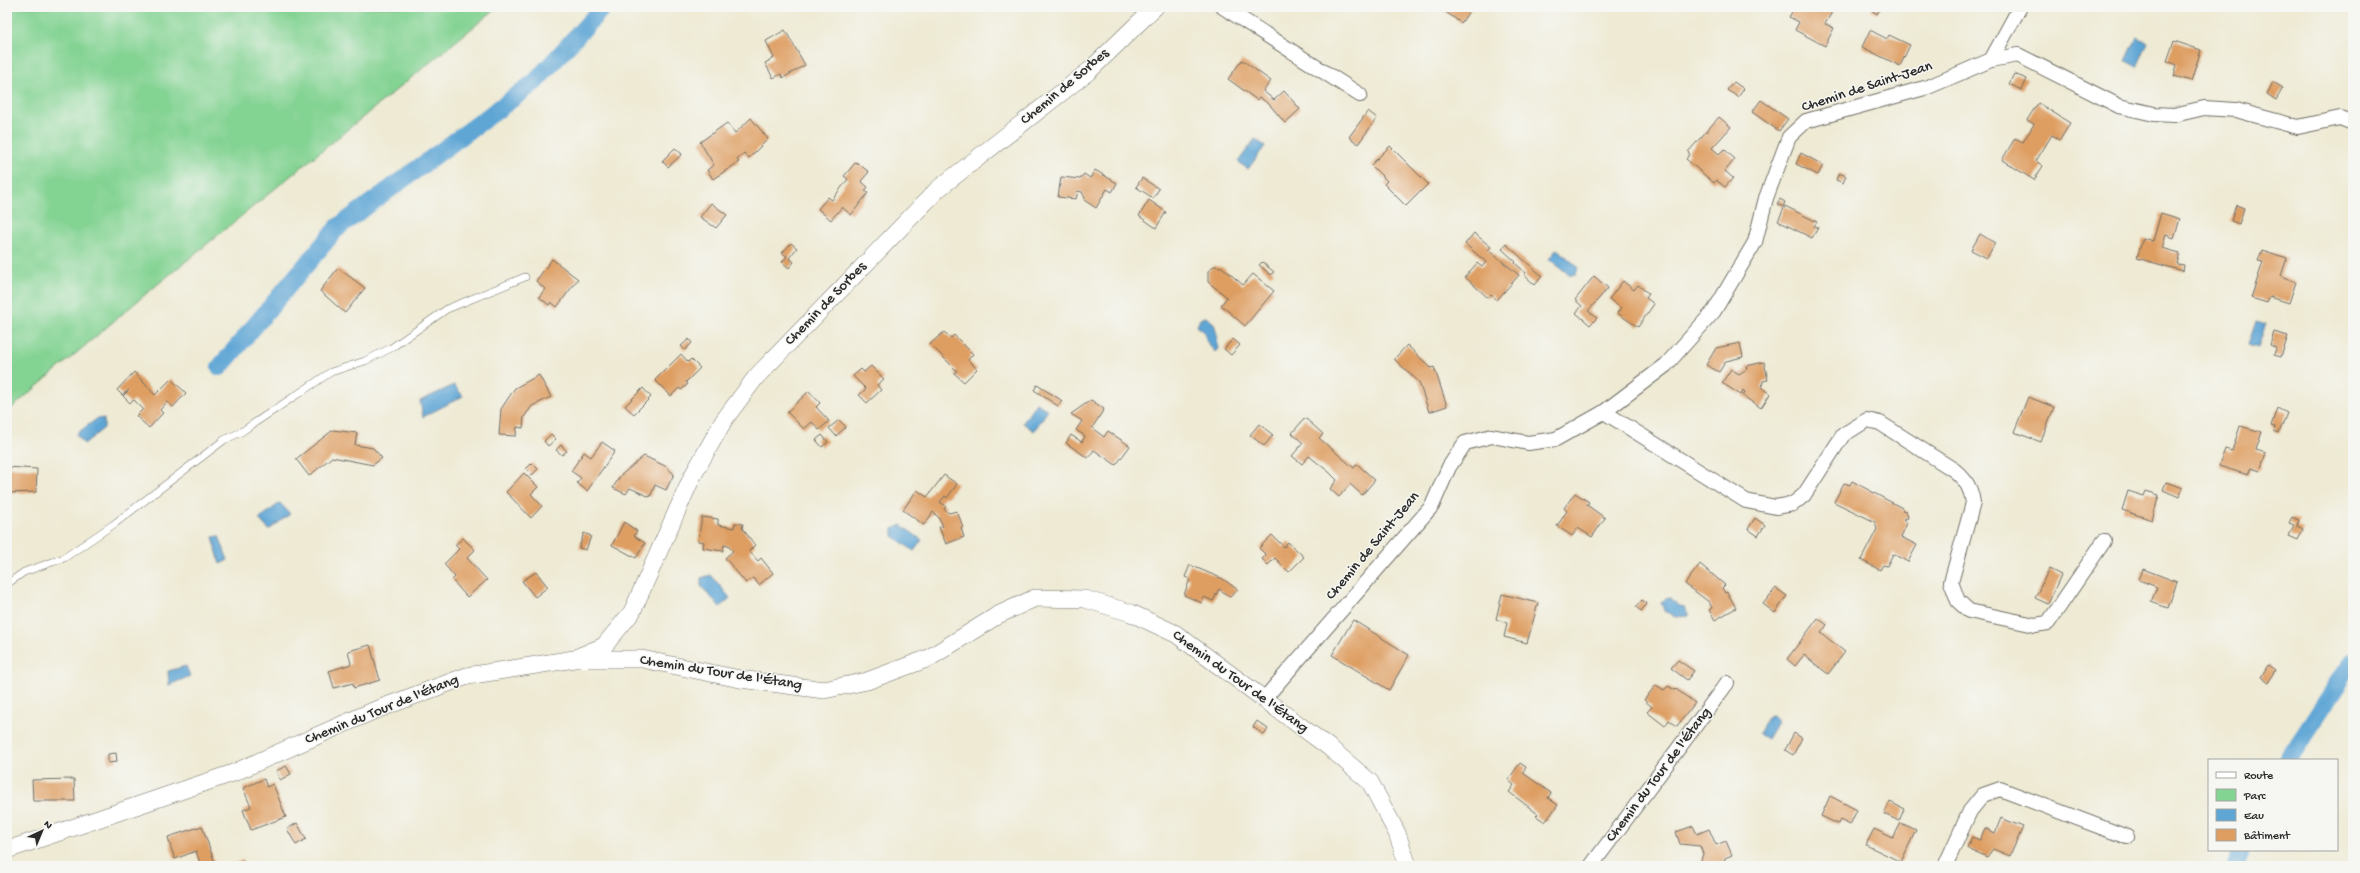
<svg xmlns="http://www.w3.org/2000/svg" width="2360" height="873" font-family="'Gochi Hand',sans-serif">
<style>
.green{fill:#83d393;stroke:#577f5f}
.water{fill:#5fa6d5;stroke:#456880}
.lines{fill:none;stroke-linecap:round;stroke-linejoin:round}
.canal{stroke:#5fa6d5;stroke-width:18}
.building{fill:#de9e62}
.service-casing{stroke:#6f6e66;stroke-width:8}
.minor-casing{stroke:#6f6e66;stroke-width:16}
.tertiary-casing{stroke:#6f6e66;stroke-width:18}
.service{stroke:#fff;stroke-width:7}
.minor{stroke:#fff;stroke-width:14}
.tertiary{stroke:#fff;stroke-width:17}
.labels{text-anchor:middle;dominant-baseline:central;stroke-width:3;stroke-linejoin:round;paint-order:stroke}
.street-label{font-size:15px;fill:#2b2b2b;stroke:#f6f6f2}
</style>
<rect width="100%" height="100%" fill="#f6f6f2"/>
<filter id="ink" filterUnits="userSpaceOnUse"><feTurbulence type="fractalNoise" baseFrequency=".025" numOctaves="2"/><feDisplacementMap in="SourceGraphic" scale="8" xChannelSelector="R" yChannelSelector="G"/><feConvolveMatrix kernelMatrix="1 2 1 2 8 2 1 2 1" color-interpolation-filters="sRGB"/></filter>
<filter id="wash" filterUnits="userSpaceOnUse"><feTurbulence type="fractalNoise" baseFrequency=".012" numOctaves="4" result="noise"/><feDisplacementMap in="SourceGraphic" scale="16" xChannelSelector="R" yChannelSelector="G"/><feGaussianBlur stdDeviation="0.9" result="paint"/><feColorMatrix in="noise" values="0 0 0 0 0 0 0 0 0 0 0 0 0 0 0 0 0 1.4 0 .05"/><feComposite in="paint" operator="in"/></filter>
<g filter="url(#wash)">
<rect width="100%" height="100%" fill="#eeead4"/>
<path class="green" d="M 7,7 L 498,7 L 147,293 L 7,412 Z"/>
<g class="water">
<path d="M 2137,37 L 2148,42 L 2137,67 L 2126,61 Z"/>
<path d="M 1255,139 L 1265,146 L 1248,169 L 1238,162 Z"/>
<path d="M 1557,249 L 1578,267 L 1576,275 L 1572,274 L 1571,276 L 1549,259 Z"/>
<path d="M 1205,317 C 1219,322 1216,337 1218,349 L 1215,352 L 1207,342 L 1204,332 L 1197,326 L 1200,319 Z"/>
<path d="M 2256,321 L 2266,324 L 2258,348 L 2248,345 Z"/>
<path d="M 454,385 L 463,396 L 423,417 L 420,401 Z"/>
<path d="M 1036,403 L 1048,410 L 1034,431 L 1023,423 Z"/>
<path d="M 98,418 L 104,419 L 104,428 L 84,444 L 76,434 Z"/>
<path d="M 280,503 L 290,514 L 269,530 L 259,519 Z"/>
<path d="M 901,525 L 922,540 L 914,551 L 893,536 L 893,529 Z"/>
<path d="M 219,536 L 228,560 L 220,564 L 213,537 Z"/>
<path d="M 711,575 L 730,598 L 720,607 L 701,586 L 701,578 Z"/>
<path d="M 1671,598 L 1678,606 L 1685,607 L 1689,616 L 1675,617 L 1665,611 L 1661,602 L 1666,599 Z"/>
<path d="M 186,666 L 190,676 L 169,685 L 168,671 Z"/>
<path d="M 1773,716 L 1777,722 L 1767,739 L 1759,734 L 1768,717 Z"/>
</g>
<g class="lines">
<g class="canal">
<path d="M 220,367 L 337,228 L 535,82 L 603,7"/>
<path d="M 2288,760 L 2353,661"/>
<path d="M 2236,866 L 2241,850"/>
</g>
</g>
<g id="blocks">
<g class="building">
<path d="M 1439,7 L 1472,7 L 1461,23 Z"/>
<path d="M 1795,7 L 1823,7 L 1832,12 L 1825,24 L 1834,28 L 1825,46 L 1795,30 L 1799,22 L 1789,17 Z"/>
<path d="M 1873,7 L 1881,7 L 1877,14 L 1871,10 Z"/>
<path d="M 785,30 L 805,65 L 783,78 L 781,74 L 773,78 L 765,63 L 774,58 L 766,41 Z"/>
<path d="M 1870,30 L 1887,39 L 1889,35 L 1910,45 L 1900,66 L 1862,47 Z"/>
<path d="M 2174,41 L 2201,50 L 2191,81 L 2174,76 L 2177,65 L 2167,61 Z"/>
<path d="M 1242,60 L 1271,81 L 1263,91 L 1274,100 L 1284,91 L 1300,109 L 1285,123 L 1269,104 L 1259,97 L 1257,100 L 1228,79 Z"/>
<path d="M 2014,74 L 2027,79 L 2022,90 L 2009,84 Z"/>
<path d="M 1734,82 L 1744,89 L 1738,97 L 1727,90 Z"/>
<path d="M 2273,82 L 2283,88 L 2276,100 L 2267,94 Z"/>
<path d="M 1761,100 L 1788,119 L 1779,131 L 1752,112 Z"/>
<path d="M 2038,103 L 2070,123 L 2060,140 L 2052,135 L 2036,161 L 2043,166 L 2034,180 L 2002,160 L 2015,138 L 2023,142 L 2034,124 L 2027,120 Z"/>
<path d="M 1368,111 L 1377,118 L 1358,144 L 1349,137 Z"/>
<path d="M 1719,117 L 1731,127 L 1712,148 L 1719,154 L 1724,149 L 1735,159 L 1725,171 L 1733,178 L 1725,187 L 1716,180 L 1714,183 L 1686,159 L 1690,154 L 1688,152 Z"/>
<path d="M 751,118 L 768,139 L 749,158 L 744,153 L 737,160 L 739,162 L 713,179 L 707,170 L 714,165 L 700,142 L 727,123 L 735,133 Z"/>
<path d="M 1390,146 L 1428,184 L 1406,206 L 1384,184 L 1387,181 L 1371,165 Z"/>
<path d="M 675,148 L 682,154 L 668,167 L 662,161 Z"/>
<path d="M 1801,153 L 1823,165 L 1818,175 L 1796,164 Z"/>
<path d="M 856,162 L 869,172 L 861,181 L 868,187 L 865,191 L 868,193 L 851,215 L 842,207 L 831,220 L 818,209 L 828,197 L 832,200 L 848,179 L 844,176 Z"/>
<path d="M 1095,170 L 1117,183 L 1112,192 L 1107,189 L 1096,208 L 1084,200 L 1085,198 L 1082,192 L 1078,191 L 1076,199 L 1058,197 L 1061,177 L 1080,179 L 1084,174 L 1090,178 Z"/>
<path d="M 1839,173 L 1846,176 L 1843,183 L 1836,180 Z"/>
<path d="M 1142,178 L 1159,189 L 1153,198 L 1136,187 Z"/>
<path d="M 1780,199 L 1785,202 L 1783,207 L 1777,204 Z"/>
<path d="M 1149,200 L 1166,212 L 1156,228 L 1139,216 Z"/>
<path d="M 711,203 L 727,215 L 716,228 L 700,217 Z"/>
<path d="M 2236,205 L 2244,208 L 2239,224 L 2231,221 Z"/>
<path d="M 1785,206 L 1817,222 L 1814,226 L 1818,228 L 1812,238 L 1778,221 Z"/>
<path d="M 2161,213 L 2180,219 L 2174,238 L 2166,235 L 2162,248 L 2180,253 L 2177,264 L 2184,265 L 2183,271 L 2137,258 L 2143,238 L 2153,241 Z"/>
<path d="M 1474,233 L 1491,247 L 1488,250 L 1519,275 L 1497,300 L 1491,295 L 1488,298 L 1465,277 L 1477,263 L 1482,267 L 1486,262 L 1465,244 Z"/>
<path d="M 1980,234 L 1995,243 L 1987,258 L 1971,250 Z"/>
<path d="M 791,243 L 797,248 L 789,258 L 794,262 L 789,268 L 782,262 L 787,256 L 782,253 Z"/>
<path d="M 1506,244 L 1542,276 L 1535,285 L 1524,275 L 1526,273 L 1515,263 L 1516,262 L 1502,249 Z"/>
<path d="M 2262,250 L 2287,258 L 2281,276 L 2296,282 L 2289,303 L 2270,297 L 2267,303 L 2251,298 L 2263,262 L 2258,261 Z"/>
<path d="M 552,259 L 578,279 L 557,307 L 551,302 L 549,305 L 539,297 L 545,289 L 536,281 Z"/>
<path d="M 1262,262 L 1274,272 L 1271,275 L 1259,265 Z"/>
<path d="M 1214,266 L 1222,267 L 1243,285 L 1253,274 L 1274,291 L 1245,326 L 1221,305 L 1227,297 L 1208,282 L 1208,271 Z"/>
<path d="M 338,268 L 365,288 L 345,313 L 320,291 Z"/>
<path d="M 1594,276 L 1608,288 L 1588,311 L 1597,318 L 1590,325 L 1576,313 L 1582,306 L 1575,300 Z"/>
<path d="M 1623,281 L 1634,290 L 1638,285 L 1649,294 L 1646,298 L 1654,304 L 1638,327 L 1617,313 L 1621,308 L 1609,299 Z"/>
<path d="M 944,332 L 951,338 L 954,335 L 973,354 L 968,360 L 977,369 L 964,382 L 954,373 L 957,371 L 930,344 Z"/>
<path d="M 2274,332 L 2288,336 L 2281,357 L 2274,355 L 2276,348 L 2270,345 Z"/>
<path d="M 689,339 L 692,343 L 685,350 L 681,346 Z"/>
<path d="M 1233,339 L 1240,345 L 1231,355 L 1224,349 Z"/>
<path d="M 1740,343 L 1743,357 L 1726,361 L 1719,372 L 1706,365 L 1716,348 Z"/>
<path d="M 1407,345 L 1431,368 L 1434,367 L 1447,406 L 1429,412 L 1419,382 L 1394,359 Z"/>
<path d="M 681,354 L 688,362 L 691,359 L 700,368 L 686,382 L 688,384 L 681,390 L 679,388 L 671,396 L 655,380 Z"/>
<path d="M 1764,362 L 1768,380 L 1763,381 L 1762,388 L 1770,394 L 1761,408 L 1743,396 L 1745,392 L 1743,390 L 1741,395 L 1722,383 L 1731,369 L 1739,374 L 1747,369 L 1746,366 Z"/>
<path d="M 871,366 L 884,379 L 877,385 L 881,390 L 867,403 L 859,395 L 866,389 L 853,376 L 861,369 L 864,372 Z"/>
<path d="M 134,372 L 155,395 L 171,379 L 186,393 L 173,407 L 167,402 L 160,410 L 163,413 L 149,428 L 136,416 L 143,409 L 134,400 L 130,403 L 123,396 L 129,390 L 122,395 L 117,390 Z"/>
<path d="M 539,375 L 551,397 L 532,406 L 524,417 L 523,428 L 517,427 L 516,436 L 499,435 L 501,409 L 515,388 Z"/>
<path d="M 1037,385 L 1058,398 L 1062,401 L 1058,406 L 1034,390 Z"/>
<path d="M 643,388 L 651,397 L 634,414 L 625,406 Z"/>
<path d="M 809,391 L 820,403 L 816,407 L 829,421 L 819,430 L 812,422 L 804,429 L 787,412 Z"/>
<path d="M 2028,397 L 2054,407 L 2041,442 L 2014,432 Z"/>
<path d="M 1091,400 L 1104,409 L 1092,428 L 1104,437 L 1108,431 L 1130,446 L 1116,465 L 1094,450 L 1088,458 L 1066,443 L 1071,435 L 1082,442 L 1085,436 L 1076,430 L 1082,421 L 1071,414 Z"/>
<path d="M 2277,408 L 2287,413 L 2279,433 L 2274,431 L 2275,427 L 2271,426 Z"/>
<path d="M 1305,418 L 1323,434 L 1319,438 L 1354,468 L 1357,464 L 1375,480 L 1362,495 L 1350,484 L 1339,497 L 1330,489 L 1337,480 L 1329,472 L 1309,456 L 1302,464 L 1292,456 L 1303,443 L 1292,433 Z"/>
<path d="M 839,420 L 846,427 L 836,436 L 829,428 Z"/>
<path d="M 1259,424 L 1273,435 L 1264,446 L 1250,435 Z"/>
<path d="M 2240,426 L 2262,432 L 2256,450 L 2266,453 L 2260,471 L 2251,468 L 2248,475 L 2219,466 L 2225,449 L 2232,451 Z"/>
<path d="M 333,430 L 357,433 L 355,445 L 373,448 L 382,458 L 373,465 L 332,457 L 309,476 L 296,459 Z"/>
<path d="M 551,434 L 556,439 L 548,446 L 544,441 Z"/>
<path d="M 822,435 L 828,442 L 822,447 L 816,440 Z"/>
<path d="M 602,442 L 615,451 L 587,491 L 577,483 L 581,478 L 571,471 L 584,452 L 591,457 Z"/>
<path d="M 561,445 L 567,451 L 562,455 L 556,450 Z"/>
<path d="M 644,456 L 665,466 L 674,474 L 666,490 L 655,485 L 650,497 L 630,488 L 626,494 L 613,488 L 620,476 Z"/>
<path d="M 532,463 L 538,469 L 532,475 L 526,469 Z"/>
<path d="M 7,467 L 37,469 L 36,492 L 8,493 Z"/>
<path d="M 524,473 L 538,487 L 531,494 L 542,506 L 531,518 L 506,492 Z"/>
<path d="M 944,475 L 957,484 L 947,498 L 945,496 L 940,502 L 946,506 L 944,509 L 949,513 L 957,511 L 963,527 L 961,528 L 964,537 L 946,544 L 939,527 L 943,526 L 939,518 L 933,512 L 924,525 L 903,510 L 917,490 L 927,497 Z"/>
<path d="M 1852,481 L 1902,508 L 1903,511 L 1906,510 L 1908,518 L 1903,519 L 1907,523 L 1901,537 L 1917,545 L 1908,562 L 1893,554 L 1887,566 L 1883,565 L 1880,570 L 1861,560 L 1877,529 L 1875,522 L 1834,502 L 1844,483 L 1850,485 Z"/>
<path d="M 2166,482 L 2183,488 L 2179,497 L 2163,490 Z"/>
<path d="M 2128,491 L 2144,496 L 2146,491 L 2159,495 L 2152,520 L 2122,510 Z"/>
<path d="M 1575,493 L 1589,502 L 1587,505 L 1605,518 L 1592,537 L 1578,528 L 1572,536 L 1557,526 L 1567,511 L 1564,508 Z"/>
<path d="M 702,517 L 718,519 L 718,525 L 734,528 L 735,523 L 743,524 L 742,528 L 755,545 L 749,551 L 758,561 L 761,558 L 773,573 L 759,585 L 753,578 L 746,583 L 725,558 L 733,551 L 728,546 L 724,545 L 723,551 L 703,548 L 704,542 L 698,541 Z"/>
<path d="M 2292,517 L 2299,520 L 2297,526 L 2303,529 L 2298,540 L 2289,536 L 2294,525 L 2289,523 Z"/>
<path d="M 1755,518 L 1765,525 L 1758,536 L 1748,529 Z"/>
<path d="M 624,522 L 637,531 L 634,536 L 645,543 L 636,558 L 612,545 Z"/>
<path d="M 584,533 L 591,536 L 586,550 L 579,548 Z"/>
<path d="M 1272,535 L 1284,547 L 1288,542 L 1304,557 L 1289,572 L 1275,558 L 1268,565 L 1262,559 L 1266,555 L 1259,548 Z"/>
<path d="M 463,538 L 475,550 L 467,558 L 487,580 L 467,597 L 452,580 L 455,577 L 444,564 L 459,549 L 455,545 Z"/>
<path d="M 1700,564 L 1725,585 L 1722,588 L 1725,593 L 1727,592 L 1736,608 L 1715,620 L 1709,610 L 1712,608 L 1709,602 L 1685,584 Z"/>
<path d="M 1190,565 L 1223,579 L 1238,590 L 1230,597 L 1219,589 L 1213,601 L 1204,597 L 1202,603 L 1184,595 L 1190,579 L 1185,577 Z"/>
<path d="M 2049,569 L 2061,575 L 2048,604 L 2035,598 Z"/>
<path d="M 2143,569 L 2177,582 L 2168,608 L 2151,602 L 2157,587 L 2139,580 Z"/>
<path d="M 536,572 L 548,587 L 535,597 L 522,581 Z"/>
<path d="M 1776,588 L 1787,596 L 1775,613 L 1763,604 Z"/>
<path d="M 1502,594 L 1538,603 L 1527,643 L 1504,637 L 1507,623 L 1496,619 Z"/>
<path d="M 1642,600 L 1647,604 L 1641,611 L 1636,607 Z"/>
<path d="M 1818,618 L 1827,625 L 1821,633 L 1845,652 L 1828,674 L 1804,655 L 1795,666 L 1787,659 Z"/>
<path d="M 1353,620 L 1409,655 L 1389,690 L 1332,655 Z"/>
<path d="M 370,645 L 380,680 L 354,688 L 353,683 L 334,688 L 329,671 L 351,664 L 348,651 Z"/>
<path d="M 1678,660 L 1694,671 L 1687,680 L 1671,668 Z"/>
<path d="M 2268,665 L 2275,670 L 2268,682 L 2261,677 Z"/>
<path d="M 1656,685 L 1664,690 L 1668,686 L 1675,690 L 1676,689 L 1695,703 L 1677,726 L 1669,720 L 1665,726 L 1647,712 L 1652,707 L 1644,700 Z"/>
<path d="M 1257,721 L 1268,729 L 1264,735 L 1253,727 Z"/>
<path d="M 1794,733 L 1802,738 L 1793,755 L 1785,750 Z"/>
<path d="M 116,753 L 117,762 L 108,763 L 108,754 Z"/>
<path d="M 1520,763 L 1526,767 L 1523,773 L 1551,793 L 1548,798 L 1558,805 L 1545,822 L 1536,816 L 1538,814 L 1509,792 L 1514,785 L 1508,780 Z"/>
<path d="M 286,766 L 291,774 L 280,780 L 276,771 Z"/>
<path d="M 74,779 L 75,801 L 33,801 L 32,780 Z"/>
<path d="M 264,779 L 267,787 L 273,784 L 286,817 L 251,830 L 243,810 L 251,807 L 243,788 Z"/>
<path d="M 1830,796 L 1857,810 L 1850,825 L 1840,820 L 1838,824 L 1821,816 Z"/>
<path d="M 1890,802 L 1904,809 L 1899,821 L 1884,814 Z"/>
<path d="M 2001,818 L 2023,827 L 2010,856 L 1993,849 L 1987,857 L 1967,848 L 1972,837 L 1980,840 L 1985,828 L 1995,833 Z"/>
<path d="M 297,823 L 306,839 L 296,845 L 287,829 Z"/>
<path d="M 1901,823 L 1916,830 L 1901,862 L 1866,845 L 1874,829 L 1893,838 Z"/>
<path d="M 202,826 L 216,866 L 201,866 L 196,851 L 175,859 L 171,848 L 168,837 Z"/>
<path d="M 1693,826 L 1697,834 L 1709,829 L 1716,845 L 1726,841 L 1732,855 L 1725,858 L 1723,866 L 1699,866 L 1703,854 L 1700,846 L 1680,844 L 1676,832 Z"/>
<path d="M 243,860 L 246,866 L 227,866 Z"/>
</g>
</g>
</g>
<g filter="url(#ink)">
<use href="#blocks" fill-opacity="0" stroke="#6f6e66" stroke-width="1"/>
<g class="lines">
<g class="service-casing">
<path id="service" d="M 7,584 L 24,572 L 64,558 L 114,524 L 224,440 L 241,432 L 331,372 L 365,361 L 391,348 L 447,309 L 525,277"/>
</g>
<g class="minor-casing">
<g id="minor">
<path d="M 1223,7 L 1360,95"/>
<path d="M 1991,60 L 2018,55 L 2119,106 L 2154,114 L 2174,115 L 2204,108 L 2236,110 L 2298,127 L 2340,118 L 2353,123"/>
<path d="M 1604,412 L 1746,501 L 1776,507 L 1793,504 L 1804,495 L 1843,435 L 1867,420 L 1880,423 L 1954,470 C 1966,480 1971,488 1973,503 L 1951,582 L 1958,601 L 1969,611 L 2035,625 L 2048,623 L 2104,541"/>
<path d="M 1264,699 L 1432,506 L 1449,467 L 1465,443 L 1492,436 L 1528,443 L 1556,439 L 1604,412 L 1666,365 L 1714,311 L 1755,242 L 1766,198 L 1789,137 L 1806,121 L 1928,87 L 1991,60 L 2020,7"/>
<path d="M 1591,866 L 1727,683"/>
<path d="M 1945,866 L 1970,811 L 1983,795 L 2000,789 L 2127,837"/>
</g>
</g>
<g class="tertiary-casing">
<g id="tertiary">
<path d="M 580,656 L 604,646 L 632,612 L 692,477 L 724,420 L 756,377 L 938,189 L 1089,71 L 1155,7"/>
<path d="M 7,850 L 233,773 L 373,711 L 467,676 L 574,659 L 642,659 L 740,679 L 824,690 L 867,681 L 929,658 L 998,615 L 1035,598 L 1085,599 L 1131,613 L 1176,634 L 1330,748 L 1370,782 L 1397,833 L 1408,866"/>
</g>
</g>
<use href="#service" class="service"/>
<use href="#minor" class="minor"/>
<use href="#tertiary" class="tertiary"/>
</g>
</g>
<g class="labels">
<g class="street-label">
<text transform="translate(1065 87) rotate(-40)">Chemin de Sorbes</text>
<text transform="translate(1867 87) rotate(-18)">Chemin de Saint-Jean</text>
<text transform="translate(826 304) rotate(-46)">Chemin de Sorbes</text>
<text transform="translate(1373 546) rotate(-50)">Chemin de Saint-Jean</text>
<text transform="translate(721 673) rotate(9)">Chemin du Tour de l'Étang</text>
<text transform="translate(1240 682) rotate(36)">Chemin du Tour de l'Étang</text>
<text transform="translate(382 710) rotate(-22)">Chemin du Tour de l'Étang</text>
<text transform="translate(1659 775) rotate(-53)">Chemin du Tour de l'Étang</text>
</g>
</g>
<rect width="2360" height="873" fill="none" stroke="#f6f6f2" stroke-width="24"/>
<rect x="2208" y="759" width="130" height="92" fill="#f6f6f2" stroke="#a5a5a2"/>
<rect x="2216" y="772" width="20" height="6" fill="#ffffff" stroke="#a5a5a2"/>
<text x="2244" y="779" font-size="12" fill="#2b2b2b">Route</text>
<rect x="2216" y="789" width="20" height="12" fill="#83d393" stroke="#a5a5a2"/>
<text x="2244" y="799" font-size="12" fill="#2b2b2b">Parc</text>
<rect x="2216" y="809" width="20" height="12" fill="#5fa6d5" stroke="#a5a5a2"/>
<text x="2244" y="819" font-size="12" fill="#2b2b2b">Eau</text>
<rect x="2216" y="829" width="20" height="12" fill="#de9e62" stroke="#a5a5a2"/>
<text x="2244" y="839" font-size="12" fill="#2b2b2b">Bâtiment</text>
<g transform="translate(42 831) rotate(44)" stroke="#f6f6f2" stroke-width="3" paint-order="stroke">
<path d="M0-3L7 15L0 10L-7 15Z" fill="#2b2b2b"/>
<text y="-6" font-size="11" font-weight="bold" text-anchor="middle" fill="#2b2b2b">N</text>
</g>
</svg>
